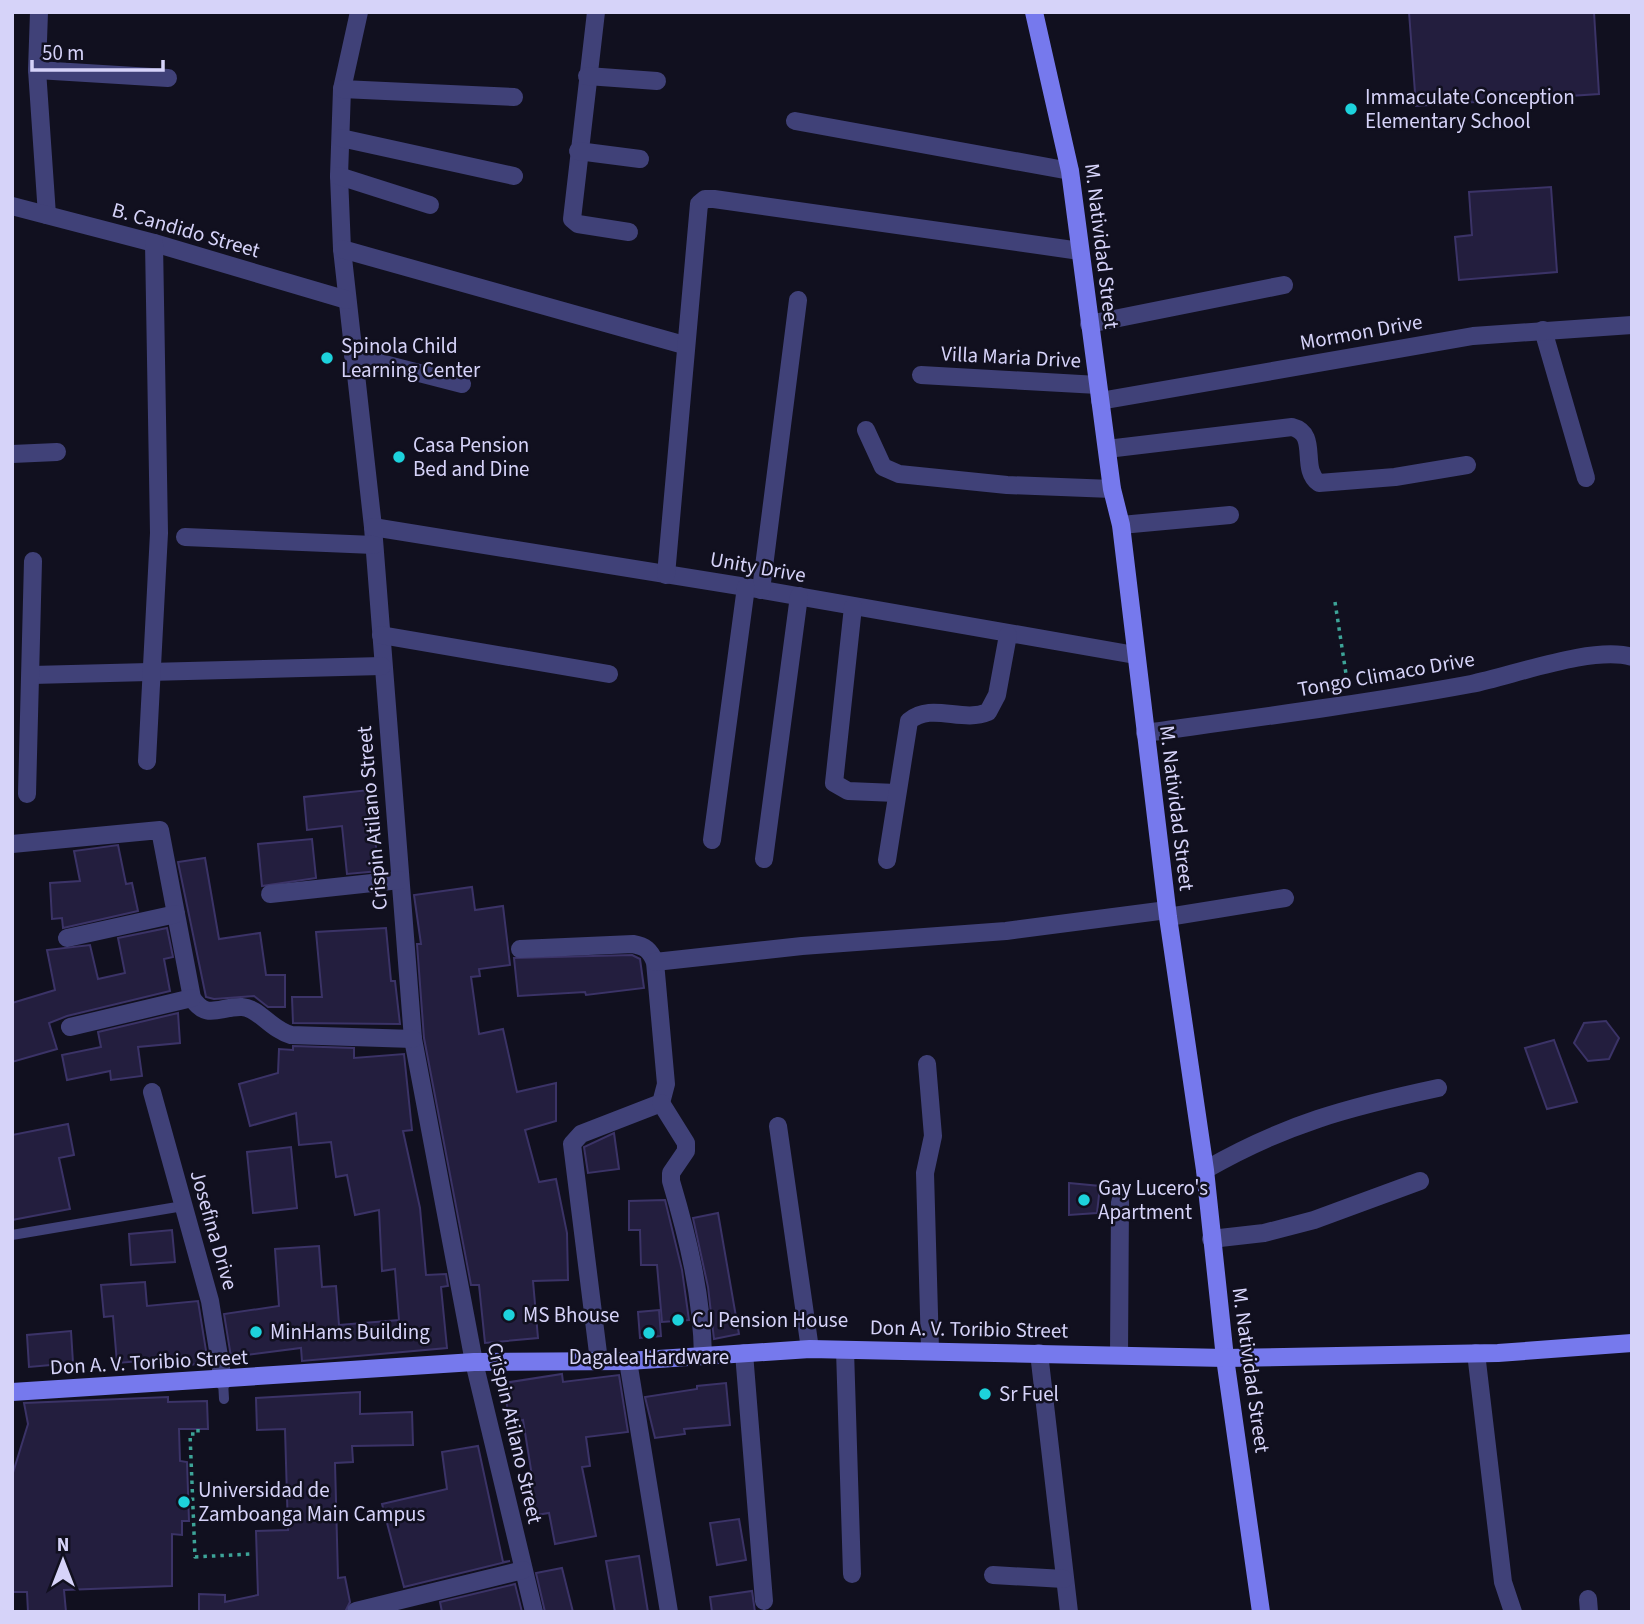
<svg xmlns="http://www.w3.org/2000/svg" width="1644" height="1624" font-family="'Source Sans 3',sans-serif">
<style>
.building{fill:#231e3e;stroke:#3b3367;stroke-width:2}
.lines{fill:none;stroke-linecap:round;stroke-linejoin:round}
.path{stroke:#3da498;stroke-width:3.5;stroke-dasharray:3.5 5;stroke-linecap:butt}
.lane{stroke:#404178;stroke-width:10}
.street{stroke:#404178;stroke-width:18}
.secondary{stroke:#7679ed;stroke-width:18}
.poi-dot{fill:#1dd2dc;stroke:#11101f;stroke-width:2.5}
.labels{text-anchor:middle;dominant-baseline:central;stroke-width:5;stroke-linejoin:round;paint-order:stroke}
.poi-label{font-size:21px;fill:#d6d3f9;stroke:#11101f;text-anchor:start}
.street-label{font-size:21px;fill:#d6d3f9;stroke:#11101f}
</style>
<rect width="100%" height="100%" fill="#11101f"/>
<g class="building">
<path d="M 1409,12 L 1594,12 L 1599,94 L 1416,106 Z"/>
<path d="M 1551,187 L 1557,272 L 1459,280 L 1455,237 L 1472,235 L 1469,192 Z"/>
<path d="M 369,790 L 379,871 L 347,874 L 342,826 L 307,830 L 304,797 Z"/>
<path d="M 312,839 L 316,878 L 262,886 L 258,844 Z"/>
<path d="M 118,845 L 126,884 L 132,883 L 138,911 L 63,928 L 62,918 L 52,919 L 50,883 L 80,881 L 74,851 Z"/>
<path d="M 205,858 L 219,939 L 260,933 L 266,975 L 285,975 L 285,1007 L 268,1007 L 254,996 L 214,999 L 206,997 L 178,862 Z"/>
<path d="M 472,887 L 475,910 L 503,906 L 510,965 L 479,969 L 480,976 L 471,977 L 479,1034 L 503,1029 L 517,1092 L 556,1083 L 556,1121 L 525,1130 L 539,1182 L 556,1179 L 567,1233 L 568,1280 L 533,1281 L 538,1338 L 485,1343 L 479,1285 L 471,1285 L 424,1038 L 417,944 L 421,944 L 414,895 Z"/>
<path d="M 167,928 L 173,957 L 164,959 L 170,991 L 67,1016 L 49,1023 L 57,1049 L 12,1062 L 12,1003 L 55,990 L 47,950 L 90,945 L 98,979 L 125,973 L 118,938 Z"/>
<path d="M 386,928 L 391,981 L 395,981 L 400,1024 L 293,1023 L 292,997 L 322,997 L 316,932 Z"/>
<path d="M 632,955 L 640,959 L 644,988 L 586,995 L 585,992 L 518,996 L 514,958 Z"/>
<path d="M 178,1013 L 180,1043 L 138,1047 L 142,1076 L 111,1080 L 110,1071 L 67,1080 L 62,1055 L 101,1047 L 98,1032 Z"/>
<path d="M 1606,1021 L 1619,1038 L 1609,1059 L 1588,1061 L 1574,1043 L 1584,1023 Z"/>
<path d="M 1554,1040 L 1577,1102 L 1547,1109 L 1525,1048 Z"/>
<path d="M 293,1046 L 354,1048 L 354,1058 L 404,1054 L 412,1130 L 403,1131 L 420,1208 L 426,1275 L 446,1274 L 448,1286 L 441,1287 L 447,1348 L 302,1361 L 301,1348 L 231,1357 L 224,1314 L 279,1306 L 275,1249 L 319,1246 L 322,1287 L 336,1286 L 339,1325 L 399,1320 L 395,1269 L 382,1271 L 379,1210 L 355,1215 L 347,1175 L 336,1177 L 331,1142 L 299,1145 L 296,1113 L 250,1126 L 239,1084 L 278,1073 L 279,1049 L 293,1050 Z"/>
<path d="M 68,1124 L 74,1155 L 59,1158 L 70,1209 L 12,1220 L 12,1135 Z"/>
<path d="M 614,1133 L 619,1169 L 588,1173 L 584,1147 Z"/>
<path d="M 291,1147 L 297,1208 L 253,1213 L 247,1152 Z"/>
<path d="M 1069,1183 L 1100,1186 L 1097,1213 L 1069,1215 Z"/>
<path d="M 665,1200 L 682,1270 L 689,1320 L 662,1322 L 657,1265 L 641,1265 L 640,1230 L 629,1230 L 629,1201 Z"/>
<path d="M 718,1213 L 739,1334 L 714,1339 L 708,1287 L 693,1218 Z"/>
<path d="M 172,1230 L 175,1262 L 131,1265 L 129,1234 Z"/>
<path d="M 145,1282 L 147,1306 L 198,1301 L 208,1363 L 167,1367 L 166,1359 L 117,1363 L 113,1316 L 104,1317 L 101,1285 Z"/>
<path d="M 659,1310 L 661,1336 L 640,1338 L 638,1312 Z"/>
<path d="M 71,1331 L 73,1363 L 29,1367 L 27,1335 Z"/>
<path d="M 562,1374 L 563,1382 L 619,1375 L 628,1432 L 586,1437 L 590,1466 L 582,1467 L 596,1536 L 555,1544 L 549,1513 L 530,1516 L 524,1477 L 532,1476 L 523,1420 L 509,1422 L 504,1383 Z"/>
<path d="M 726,1383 L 730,1425 L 684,1429 L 685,1434 L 655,1438 L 645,1397 L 697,1389 L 697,1386 Z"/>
<path d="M 360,1392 L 360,1414 L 412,1412 L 413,1445 L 352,1446 L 353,1462 L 335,1463 L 338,1578 L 345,1577 L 350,1602 L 345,1612 L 199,1612 L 199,1594 L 225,1595 L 225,1602 L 258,1595 L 256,1531 L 288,1530 L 285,1429 L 257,1430 L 256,1398 Z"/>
<path d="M 168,1397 L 168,1402 L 207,1401 L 208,1429 L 179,1429 L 180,1461 L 187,1462 L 189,1521 L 182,1521 L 182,1535 L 172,1534 L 172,1586 L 64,1590 L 66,1612 L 28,1612 L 27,1592 L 12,1592 L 12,1476 L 28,1424 L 24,1403 Z"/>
<path d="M 478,1446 L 503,1562 L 510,1561 L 404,1587 L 382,1504 L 447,1489 L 442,1452 Z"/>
<path d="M 739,1519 L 746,1560 L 717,1565 L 710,1523 Z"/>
<path d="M 639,1556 L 648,1612 L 615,1612 L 606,1561 Z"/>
<path d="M 562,1568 L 573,1612 L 545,1612 L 536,1573 Z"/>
<path d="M 515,1584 L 522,1612 L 442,1612 L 440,1602 Z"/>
<path d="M 752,1591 L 755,1612 L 712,1612 L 710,1597 Z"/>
</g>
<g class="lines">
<g class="path">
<path d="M 1335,602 L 1348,687"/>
<path d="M 198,1429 L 198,1434 L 190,1434 L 195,1557 L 250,1554"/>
</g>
<g class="lane">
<path d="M 12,1235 L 183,1206"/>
<path d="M 223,1381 L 224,1399"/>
</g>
<g class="street">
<path d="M 39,12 L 37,70 L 47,215"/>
<path d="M 359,12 L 342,89 L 339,176 L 342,249 L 373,527 L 413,1039 L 474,1362 L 534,1612"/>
<path d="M 596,12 L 572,219 L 578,224 L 629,232"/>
<path d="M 37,70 L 168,78"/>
<path d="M 587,76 L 657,81"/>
<path d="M 342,89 L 514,97"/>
<path d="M 795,121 L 1070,171"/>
<path d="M 341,138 L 514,176"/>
<path d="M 578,151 L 640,159"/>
<path d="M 339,176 L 430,205"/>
<path d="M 12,206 L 154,243 L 347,300"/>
<path d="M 342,249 L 684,345"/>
<path d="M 1089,324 L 1284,285"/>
<path d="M 1543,330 L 1586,478"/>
<path d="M 353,356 L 462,384"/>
<path d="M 921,375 L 1098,385"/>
<path d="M 1100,401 L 1473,336 L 1632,325"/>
<path d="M 866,430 L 883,467 L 899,474 L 1007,485 L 1112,489"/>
<path d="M 1107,449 L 1292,427 C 1320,434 1299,469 1319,483 L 1395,477 L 1467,465"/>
<path d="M 12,454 L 57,452"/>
<path d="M 1121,525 L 1230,515"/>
<path d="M 373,527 L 746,587 L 1135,655"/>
<path d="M 185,537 L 374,545"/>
<path d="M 666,575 L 699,204 L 705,199 L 714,199 L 1080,251"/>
<path d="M 761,590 L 798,300"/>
<path d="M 853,607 L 834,783 L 848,791 L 896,793"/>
<path d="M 381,635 L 609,674"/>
<path d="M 32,675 L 382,666"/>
<path d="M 1145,733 C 1254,718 1363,704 1471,684 C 1512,676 1593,645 1632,657"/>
<path d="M 147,761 L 159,533 L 154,243"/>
<path d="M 27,794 L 33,561"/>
<path d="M 712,840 L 746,587"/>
<path d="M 12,844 L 160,830 L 192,998 C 207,1021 220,1006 242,1007 C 259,1008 270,1029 291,1035 L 413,1039"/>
<path d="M 764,859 L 799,596"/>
<path d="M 887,860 L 909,721 C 931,702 962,723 988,712 L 997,695 L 1008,635"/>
<path d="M 270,894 L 400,880"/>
<path d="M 1168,917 L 1285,898"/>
<path d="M 67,938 L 176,914"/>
<path d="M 520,949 L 633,944 C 645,946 650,950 655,962 L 666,1084 L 661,1103 L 581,1134 L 572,1144 L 599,1361"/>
<path d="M 655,962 L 802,946 L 1006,931 L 1167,910"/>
<path d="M 70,1027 L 192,998"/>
<path d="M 927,1064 L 933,1136 L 925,1173 L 930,1349"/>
<path d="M 152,1092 L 210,1301 L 223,1381"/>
<path d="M 661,1103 L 686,1143 L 686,1151 L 671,1173 L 671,1181 C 688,1238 702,1296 703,1356"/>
<path d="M 778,1126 L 810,1349"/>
<path d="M 1205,1170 C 1285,1124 1349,1107 1438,1088"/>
<path d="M 1211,1239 L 1264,1233 L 1314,1220 L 1420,1181"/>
<path d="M 845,1350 L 852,1574"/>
<path d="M 744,1353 L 764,1601"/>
<path d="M 1039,1353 L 1069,1612"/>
<path d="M 1476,1353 L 1503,1582 L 1513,1612"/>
<path d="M 1119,1355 L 1120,1202"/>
<path d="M 628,1361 L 669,1612"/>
<path d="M 993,1575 L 1064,1579"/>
<path d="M 1588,1599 L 1589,1612"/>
<path d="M 356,1611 L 523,1570"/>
</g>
<g class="secondary">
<path d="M 1034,12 L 1070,171 L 1112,489 L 1121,525 L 1168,917 L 1205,1170 L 1225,1358 L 1261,1612"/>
<path d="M 12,1392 L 474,1362 L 628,1361 L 810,1349 L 1225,1358 L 1498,1353 L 1632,1343"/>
</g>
</g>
<g class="poi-dot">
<circle cx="1351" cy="109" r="7"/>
<circle cx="327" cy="358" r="7"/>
<circle cx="399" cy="457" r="7"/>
<circle cx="1084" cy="1200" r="7"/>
<circle cx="509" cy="1315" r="7"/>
<circle cx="678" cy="1320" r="7"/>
<circle cx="256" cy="1332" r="7"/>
<circle cx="649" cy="1333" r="7"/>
<circle cx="985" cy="1394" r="7"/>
<circle cx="184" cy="1502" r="7"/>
</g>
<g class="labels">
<g class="poi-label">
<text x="1365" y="97">Immaculate Conception<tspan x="1365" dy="24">Elementary School</tspan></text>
<text x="341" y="346">Spinola Child<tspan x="341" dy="24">Learning Center</tspan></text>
<text x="413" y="445">Casa Pension<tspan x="413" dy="24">Bed and Dine</tspan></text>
<text x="1098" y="1188">Gay Lucero's<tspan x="1098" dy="24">Apartment</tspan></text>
<text x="523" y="1315">MS Bhouse</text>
<text x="692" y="1320">CJ Pension House</text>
<text x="270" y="1332">MinHams Building</text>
<text x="649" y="1357" text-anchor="middle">Dagalea Hardware</text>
<text x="999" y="1394">Sr Fuel</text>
<text x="198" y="1490">Universidad de<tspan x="198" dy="24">Zamboanga Main Campus</tspan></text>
</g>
<g class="street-label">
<text transform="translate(186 230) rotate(16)">B. Candido Street</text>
<text transform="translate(1102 246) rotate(83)">M. Natividad Street</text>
<text transform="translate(1361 332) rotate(-10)">Mormon Drive</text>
<text transform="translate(1011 357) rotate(3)">Villa Maria Drive</text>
<text transform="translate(758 567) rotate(10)">Unity Drive</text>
<text transform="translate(1386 674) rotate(-10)">Tongo Climaco Drive</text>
<text transform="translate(1177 808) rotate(83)">M. Natividad Street</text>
<text transform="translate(372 818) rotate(-95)">Crispin Atilano Street</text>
<text transform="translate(214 1230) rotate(74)">Josefina Drive</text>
<text transform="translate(969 1329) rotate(1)">Don A. V. Toribio Street</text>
<text transform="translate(149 1362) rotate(-3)">Don A. V. Toribio Street</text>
<text transform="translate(1251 1370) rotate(82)">M. Natividad Street</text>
<text transform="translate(515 1433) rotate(77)">Crispin Atilano Street</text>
</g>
</g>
<rect width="1644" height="1624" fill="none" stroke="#d6d3f9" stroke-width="28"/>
<g transform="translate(63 1561)" stroke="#11101f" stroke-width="5" paint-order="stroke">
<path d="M0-5L12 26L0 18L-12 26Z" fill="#d6d3f9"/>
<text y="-10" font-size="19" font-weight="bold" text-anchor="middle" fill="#d6d3f9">N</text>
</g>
<path d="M32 60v10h131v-10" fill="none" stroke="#d6d3f9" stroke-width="3.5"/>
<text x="42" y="60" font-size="21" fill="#d6d3f9" stroke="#11101f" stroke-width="5" paint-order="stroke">50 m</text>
</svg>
